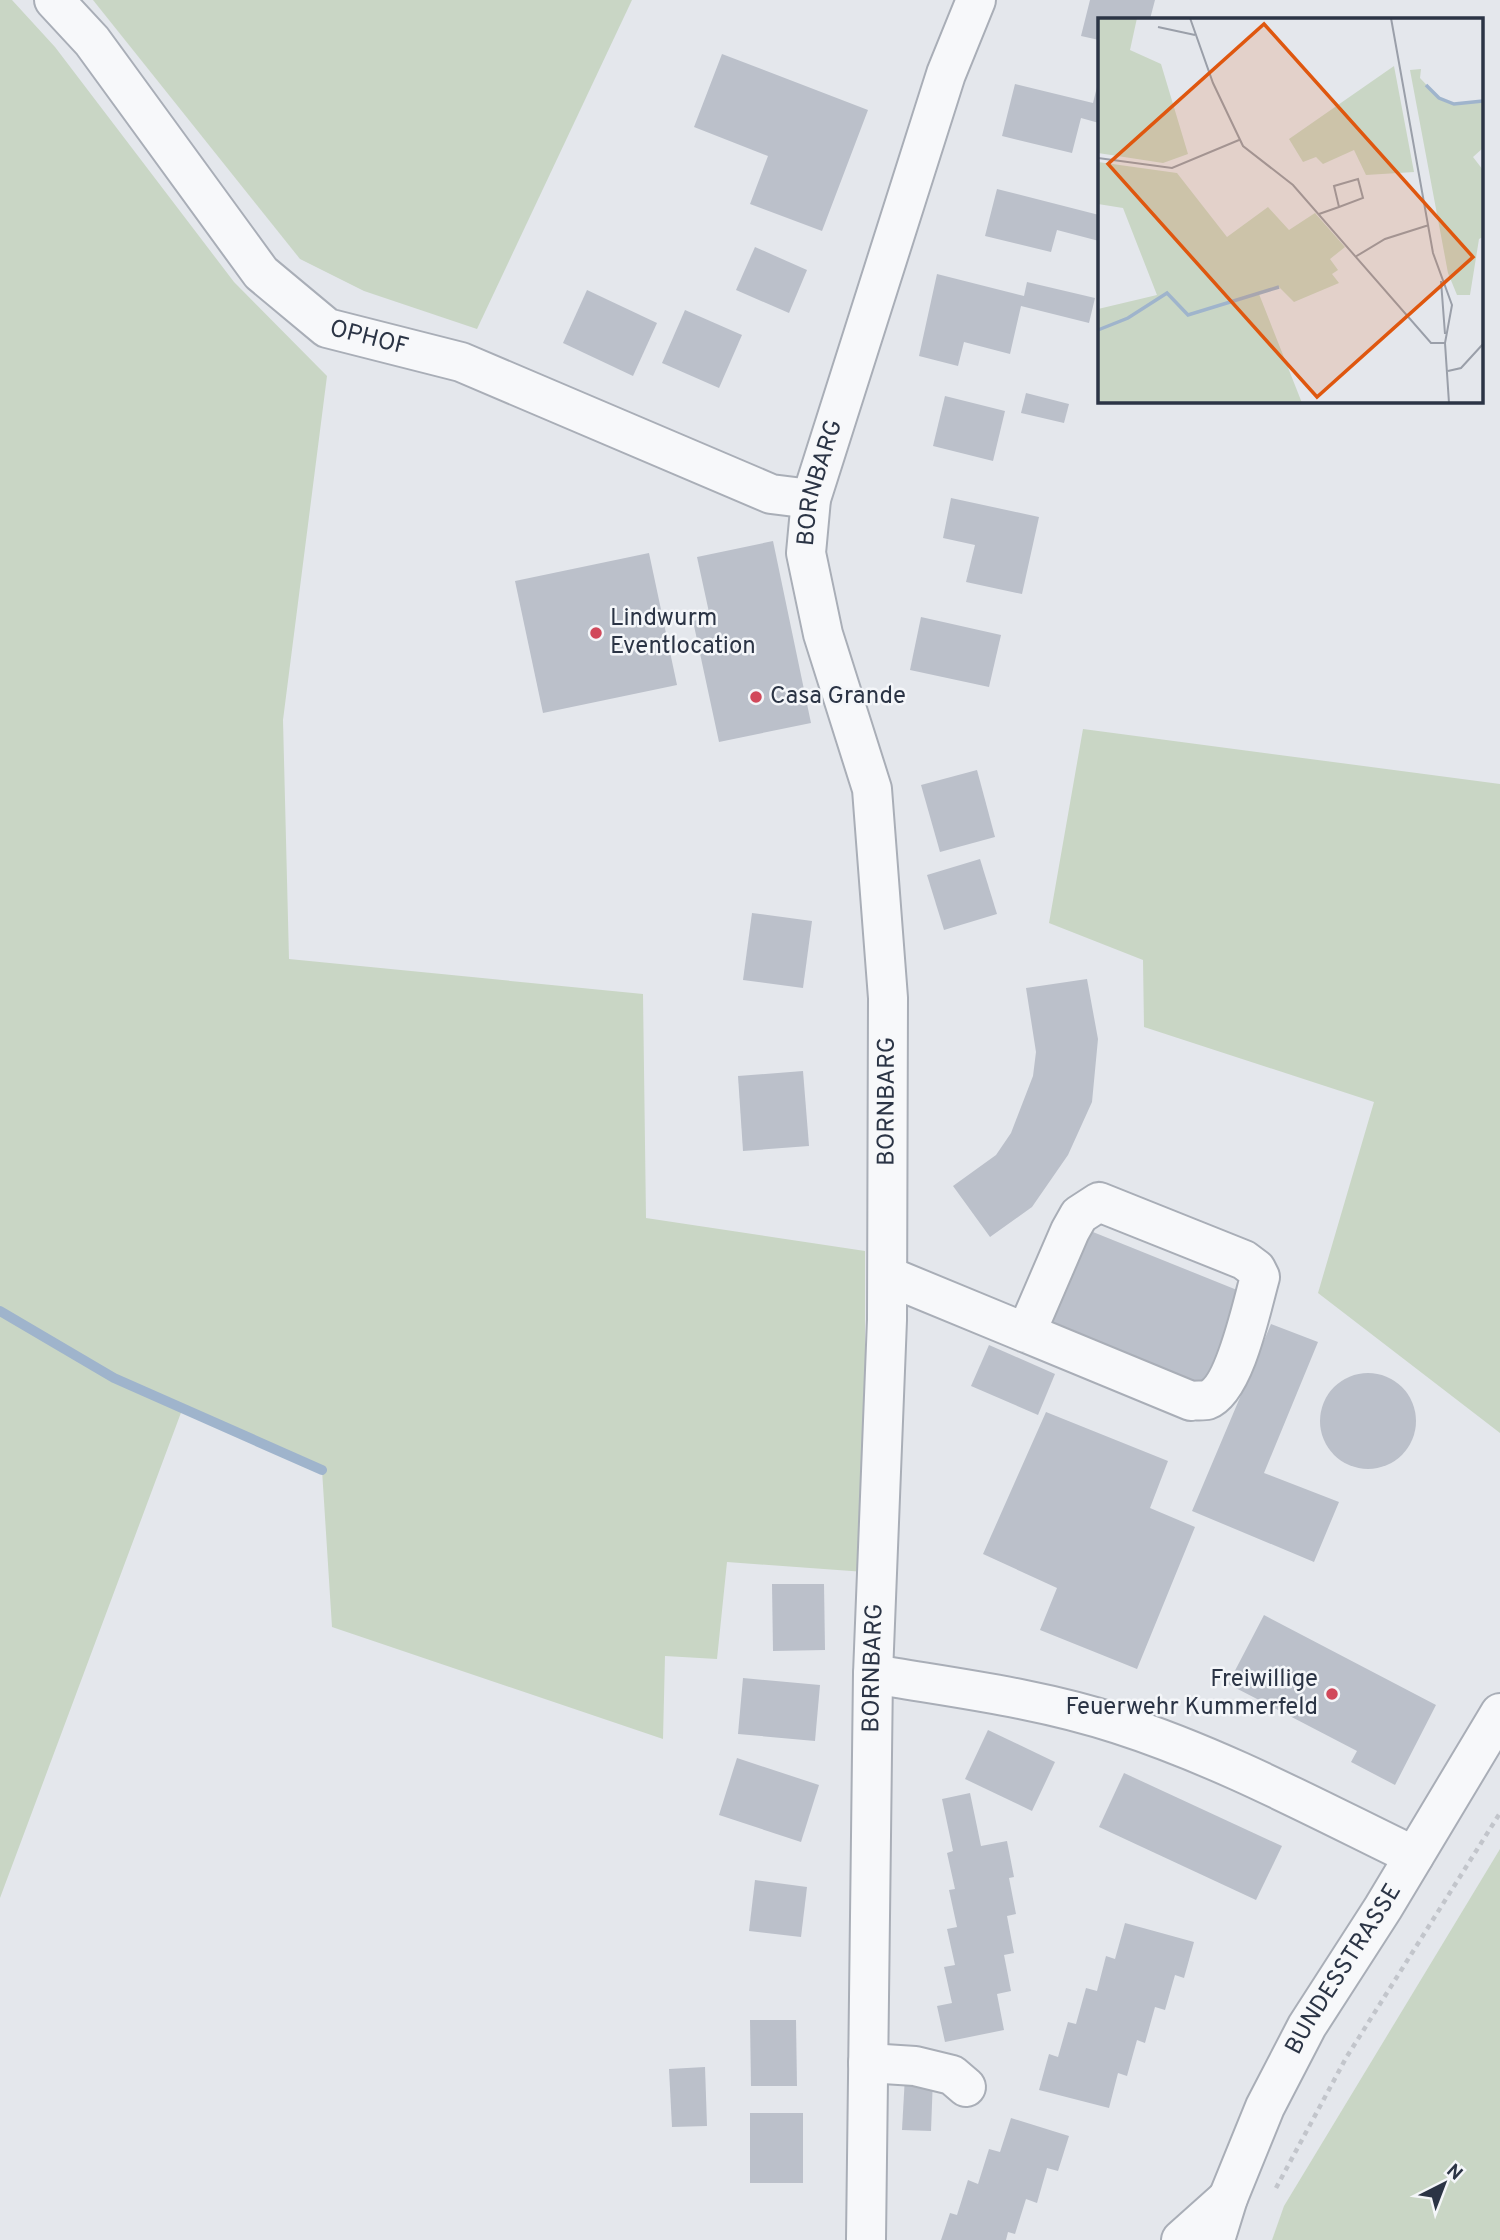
<svg xmlns="http://www.w3.org/2000/svg" width="1500" height="2240" font-family="Overpass,sans-serif">
<style>
.green{fill:#c9d6c5}
.lines{fill:none;stroke-linecap:round;stroke-linejoin:round}
.stream{stroke:#9fb4cc;stroke-width:10}
.building{fill:#bbc0ca}
.minor-casing{stroke:#a9aeb7;stroke-width:42}
.path{stroke:#c2c5cb;stroke-width:4.5;stroke-dasharray:5 5;stroke-linecap:butt}
.minor{stroke:#f7f8fa;stroke-width:38}
.poi-dot{fill:#d1495b;stroke:#f4f6f9;stroke-width:2.5}
.labels{text-anchor:middle;dominant-baseline:central;stroke-width:5;stroke-linejoin:round;paint-order:stroke}
.street-label{font-size:24px;fill:#2b3445;stroke:#f4f6f9}
.poi-label{font-size:24px;fill:#2b3445;stroke:#f4f6f9;text-anchor:start}
.inset-river{fill:none;stroke:#9fb4cc;stroke-width:3.5}
.inset-road{fill:none;stroke:#9a9fa9;stroke-width:2}
.view{fill:#df570f;fill-opacity:0.15;stroke:#df570f;stroke-width:3.5}
.inset-edge{fill:none;stroke:#2b3445;stroke-width:3.5}
</style>
<rect width="100%" height="100%" fill="#e4e7ec"/>
<g class="green">
<path d="M 0,0 L 12,0 L 55,47 L 234,282 L 327,376 L 283,720 L 289,959 L 643,994 L 646,1218 L 865,1251 L 865,1572 L 727,1562 L 717,1659 L 665,1656 L 663,1739 L 332,1627 L 322,1470 L 182,1410 L 0,1898 Z"/>
<path d="M 93,0 L 632,0 L 477,329 L 364,291 L 300,259 Z"/>
<path d="M 1083,729 L 1500,784 L 1500,1433 L 1318,1293 L 1374,1102 L 1144,1027 L 1143,960 L 1049,923 Z"/>
<path d="M 1500,1849 L 1500,2240 L 1272,2240 L 1284,2206 Z"/>
</g>
<g class="lines">
<path class="stream" d="M 0,1311 L 114,1378 L 322,1470"/>
</g>
<g class="building">
<path d="M 1090,0 L 1155,0 L 1150,19 L 1099,19 L 1099,40 L 1081,36 Z"/>
<path d="M 722,54 L 868,110 L 822,231 L 750,204 L 768,156 L 694,127 Z"/>
<path d="M 1098,83 L 1099,123 L 1081,118 L 1072,153 L 1002,136 L 1015,84 L 1093,103 Z"/>
<path d="M 997,189 L 1099,215 L 1099,241 L 1057,230 L 1051,252 L 985,236 Z"/>
<path d="M 755,247 L 807,270 L 789,313 L 736,290 Z"/>
<path d="M 937,274 L 1024,296 L 1027,282 L 1095,298 L 1089,323 L 1021,306 L 1010,354 L 964,342 L 958,366 L 919,356 Z"/>
<path d="M 587,290 L 657,323 L 633,376 L 563,343 Z"/>
<path d="M 685,310 L 742,335 L 719,388 L 662,363 Z"/>
<path d="M 1026,393 L 1069,404 L 1064,423 L 1021,413 Z"/>
<path d="M 945,396 L 1005,411 L 993,461 L 933,446 Z"/>
<path d="M 951,498 L 1039,517 L 1022,594 L 966,582 L 975,545 L 943,538 Z"/>
<path d="M 773,541 L 811,723 L 719,742 L 693,621 L 710,617 L 697,557 Z"/>
<path d="M 649,553 L 677,685 L 543,713 L 515,581 Z"/>
<path d="M 921,617 L 1001,635 L 989,687 L 910,670 Z"/>
<path d="M 977,770 L 995,837 L 940,852 L 921,785 Z"/>
<path d="M 980,859 L 997,914 L 944,930 L 927,875 Z"/>
<path d="M 752,913 L 812,921 L 803,988 L 743,980 Z"/>
<path d="M 1087,979 L 1098,1039 L 1092,1102 L 1068,1155 L 1032,1207 L 990,1237 L 953,1186 L 996,1155 L 1011,1133 L 1033,1076 L 1036,1052 L 1026,988 Z"/>
<path d="M 803,1071 L 809,1146 L 743,1151 L 738,1076 Z"/>
<path d="M 1088,1230 L 1242,1292 L 1205,1385 L 1051,1322 Z"/>
<path d="M 1271,1324 L 1318,1342 L 1264,1473 L 1339,1502 L 1314,1562 L 1192,1511 Z"/>
<path d="M 989,1345 L 1055,1374 L 1038,1415 L 971,1386 Z"/>
<circle cx="1368" cy="1421" r="48"/>
<path d="M 1046,1412 L 1168,1461 L 1150,1508 L 1195,1527 L 1137,1669 L 1040,1630 L 1057,1588 L 983,1554 Z"/>
<path d="M 772,1584 L 824,1584 L 825,1650 L 773,1651 Z"/>
<path d="M 1264,1615 L 1436,1705 L 1395,1785 L 1351,1762 L 1357,1751 L 1228,1684 Z"/>
<path d="M 743,1678 L 820,1685 L 815,1741 L 738,1734 Z"/>
<path d="M 988,1730 L 1055,1762 L 1032,1811 L 965,1779 Z"/>
<path d="M 737,1758 L 819,1785 L 801,1842 L 719,1815 Z"/>
<path d="M 1124,1773 L 1282,1846 L 1256,1900 L 1099,1827 Z"/>
<path d="M 970,1793 L 981,1846 L 1007,1841 L 1014,1877 L 1009,1878 L 1016,1914 L 1007,1916 L 1014,1953 L 1004,1955 L 1011,1991 L 997,1994 L 1004,2030 L 945,2042 L 937,2006 L 952,2003 L 944,1967 L 955,1965 L 947,1929 L 957,1927 L 949,1890 L 955,1889 L 947,1853 L 953,1851 L 942,1799 Z"/>
<path d="M 755,1880 L 807,1887 L 801,1937 L 749,1931 Z"/>
<path d="M 1125,1923 L 1194,1942 L 1184,1978 L 1175,1975 L 1165,2010 L 1155,2007 L 1145,2043 L 1137,2040 L 1127,2076 L 1118,2073 L 1109,2108 L 1039,2090 L 1049,2054 L 1058,2057 L 1068,2022 L 1076,2024 L 1086,1988 L 1097,1991 L 1106,1956 L 1115,1959 Z"/>
<path d="M 750,2020 L 796,2020 L 797,2086 L 751,2086 Z"/>
<path d="M 705,2067 L 707,2126 L 672,2127 L 669,2069 Z"/>
<path d="M 905,2076 L 933,2077 L 931,2131 L 902,2130 Z"/>
<rect x="750" y="2113" width="53" height="70"/>
<path d="M 1011,2118 L 1069,2136 L 1058,2171 L 1047,2168 L 1037,2203 L 1026,2199 L 1015,2234 L 1008,2232 L 1006,2240 L 941,2240 L 950,2213 L 957,2215 L 968,2180 L 978,2184 L 989,2149 L 1000,2152 Z"/>
</g>
<g class="lines">
<g class="minor-casing">
<g id="minor">
<path id="s1" d="M 54,0 L 92,41 L 261,273 L 327,328 L 461,362 L 771,494 L 811,499"/>
<path d="M 888,1276 L 1191,1401 C 1195,1400 1203,1401 1207,1400 C 1235,1390 1252,1305 1260,1277 L 1256,1269 L 1244,1260 L 1099,1202 L 1079,1215 L 1070,1231 L 1026,1333"/>
<path d="M 873,1674 C 955,1688 1039,1698 1118,1724 C 1221,1757 1317,1809 1414,1856"/>
<path d="M 868,2063 L 915,2066 L 952,2075 L 966,2087"/>
<path id="s2" d="M 866,2240 L 873,1674 L 887,1320 L 888,998 L 872,789 L 823,634 L 806,553 L 811,499 L 946,74 L 976,0"/>
<path d="M 1181,2240 L 1228,2198"/>
<path id="s3" d="M 1215,2240 L 1228,2198 L 1265,2107 L 1307,2026 L 1383,1908 L 1500,1713"/>
</g>
</g>
<path class="path" d="M 1276,2188 L 1346,2058 L 1500,1813"/>
<use href="#minor" class="minor"/>
</g>
<g class="poi-dot">
<circle cx="596" cy="633" r="7"/>
<circle cx="756" cy="697" r="7"/>
<circle cx="1332" cy="1694" r="7"/>
</g>
<g class="labels">
<g class="street-label">
<text stroke="none"><textPath href="#s1" startOffset="472">OPHOF</textPath></text>
<text stroke="none"><textPath href="#s2" startOffset="1769">BORNBARG</textPath></text>
<text stroke="none"><textPath href="#s2" startOffset="1139">BORNBARG</textPath></text>
<text stroke="none"><textPath href="#s2" startOffset="572">BORNBARG</textPath></text>
<text stroke="none"><textPath href="#s3" startOffset="301">BUNDESSTRASSE</textPath></text>
</g>
<g class="poi-label">
<text x="610" y="619">Lindwurm<tspan x="610" dy="28">Eventlocation</tspan></text>
<text x="770" y="697">Casa Grande</text>
<text x="1318" y="1680" text-anchor="end">Freiwillige<tspan x="1318" dy="28">Feuerwehr Kummerfeld</tspan></text>
</g>
</g>
<g transform="translate(1098 18)">
<rect width="385" height="385" fill="#e4e7ec"/>
<path d="M 0,0 L 39,0 L 32,32 L 63,46 L 90,136 L 65,145 L 0,135 ZM 296,48 L 316,154 L 268,157 L 256,132 L 225,146 L 218,139 L 205,144 L 191,121 ZM 323,51 L 322,60 L 341,80 L 356,86 L 385,83 L 385,130 L 375,139 L 385,152 L 385,219 L 381,221 L 372,277 L 359,277 L 350,255 L 312,52 ZM 0,144 L 79,155 L 129,219 L 170,189 L 191,212 L 217,195 L 247,229 L 232,241 L 240,252 L 234,256 L 241,265 L 196,284 L 181,269 L 161,276 L 204,385 L 0,385 L 0,291 L 59,277 L 25,190 L 0,186 Z" fill="#c9d6c5"/>
<path class="inset-river" d="M 328,67 L 341,80 L 356,86 L 385,83M 0,312 L 30,300 L 69,275 L 90,297 L 181,269"/>
<path class="inset-road" d="M 92,0 L 115,65 L 145,128 L 195,167 L 333,325 L 347,325M 293,0 L 335,235 L 354,287 L 347,325 L 351,385M 60,9 L 97,17M 0,140 L 74,150 L 141,122M 221,196 L 241,189 L 265,180 L 260,161 L 236,168 L 241,189M 257,239 L 287,221 L 331,207M 343,263 L 347,316M 350,353 L 363,350 L 385,326"/>
<path class="view" d="M 166,6 L 375,239 L 219,379 L 10,146 Z"/>
<rect width="385" height="385" class="inset-edge"/>
</g>
<g transform="translate(1444 2184) rotate(42)" stroke="#f4f6f9" stroke-width="5" paint-order="stroke">
<path d="M0-5L12 26L0 18L-12 26Z" fill="#2b3445"/>
<text y="-10" font-size="19" font-weight="bold" text-anchor="middle" fill="#2b3445">N</text>
</g>
</svg>
